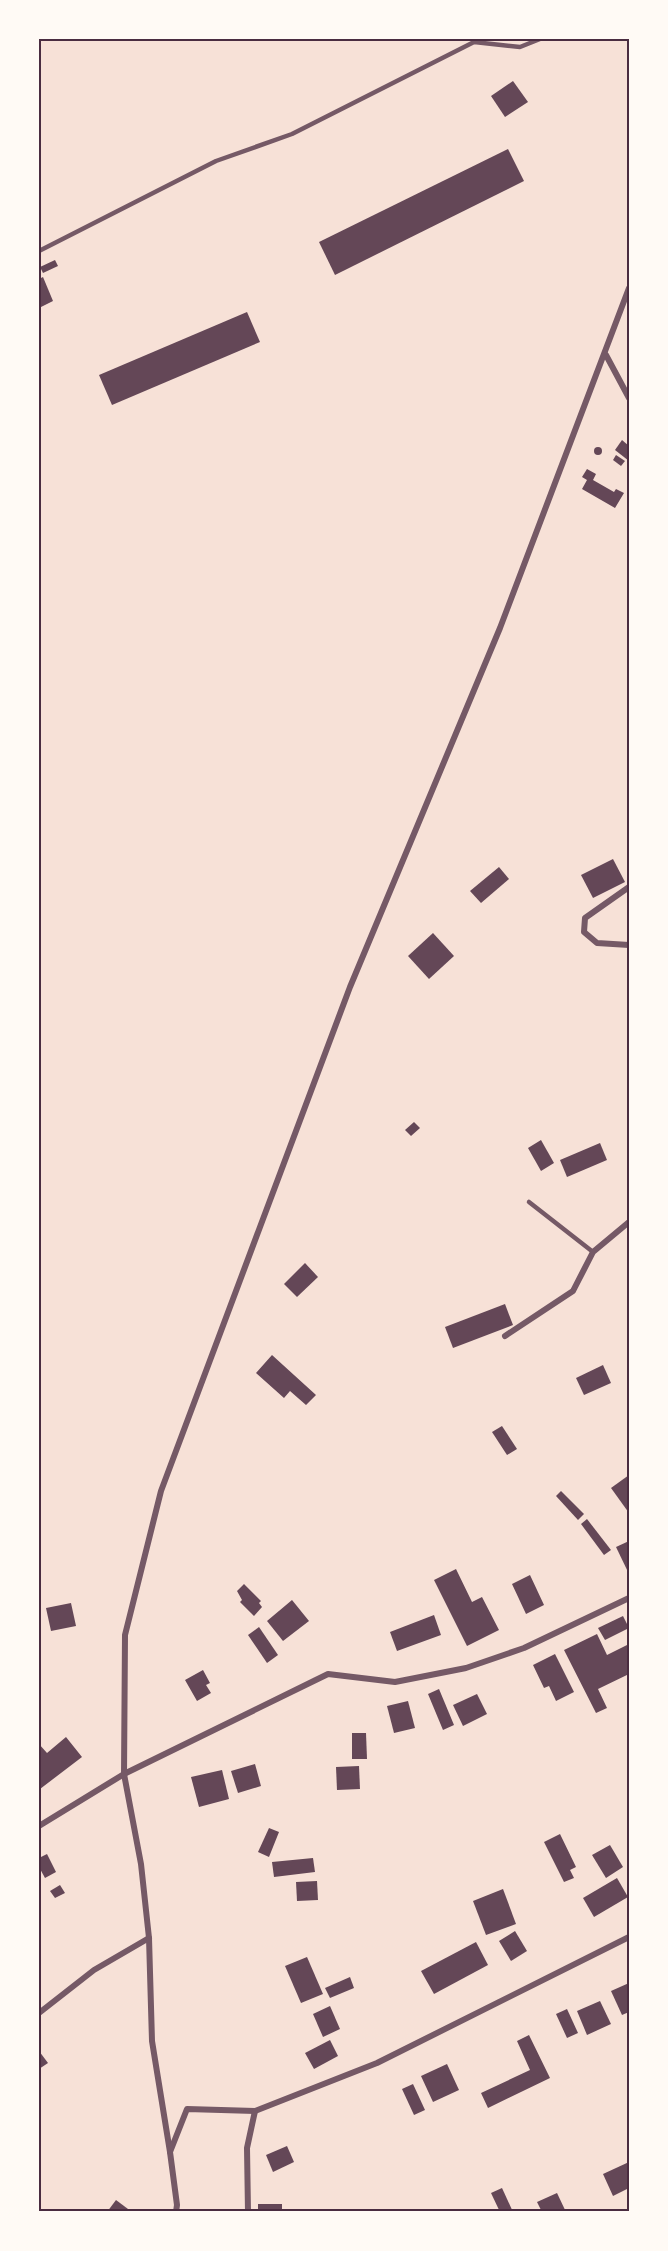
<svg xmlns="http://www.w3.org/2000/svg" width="668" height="2251" font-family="'PT Sans Narrow',sans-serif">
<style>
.building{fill:#644757}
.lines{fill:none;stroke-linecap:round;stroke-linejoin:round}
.service{stroke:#755966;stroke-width:4.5}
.minor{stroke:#755966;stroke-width:6}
.neatline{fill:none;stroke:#4a2c40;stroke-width:2}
</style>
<rect width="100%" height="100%" fill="#f7e1d7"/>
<g class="building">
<path d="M 513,81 L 528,102 L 505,117 L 491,96 Z"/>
<path d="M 508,149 L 524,181 L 335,275 L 319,242 Z"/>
<path d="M 55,260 L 58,266 L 43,273 L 40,267 Z"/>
<path d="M 43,277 L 53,301 L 39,308 L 39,279 Z"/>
<path d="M 247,312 L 260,342 L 112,405 L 99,375 Z"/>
<path d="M 622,440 L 629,446 L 629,461 L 615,450 Z"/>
<circle cx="598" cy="451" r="4"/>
<path d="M 616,455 L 625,461 L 621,466 L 613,460 Z"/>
<path d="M 587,469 L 596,474 L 593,480 L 614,492 L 616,489 L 624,493 L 615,508 L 582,489 L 587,480 L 582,477 Z"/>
<path d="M 613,859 L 625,882 L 593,898 L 581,875 Z"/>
<path d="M 499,867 L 509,879 L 481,903 L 470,891 Z"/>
<path d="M 433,933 L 454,956 L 429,979 L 408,956 Z"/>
<path d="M 414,1122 L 420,1128 L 411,1136 L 405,1130 Z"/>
<path d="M 541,1140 L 554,1163 L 541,1171 L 528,1148 Z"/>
<path d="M 600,1143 L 607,1160 L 567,1177 L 560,1160 Z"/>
<path d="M 305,1263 L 318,1277 L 297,1297 L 284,1284 Z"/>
<path d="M 505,1304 L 513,1325 L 453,1348 L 445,1327 Z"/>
<path d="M 272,1355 L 316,1395 L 306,1405 L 290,1391 L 284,1398 L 256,1373 Z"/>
<path d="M 603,1365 L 611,1383 L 584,1395 L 576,1378 Z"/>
<path d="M 502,1426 L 517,1449 L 507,1455 L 492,1432 Z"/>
<path d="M 629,1475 L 629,1513 L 611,1488 Z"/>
<path d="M 561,1491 L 584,1514 L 578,1520 L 556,1496 Z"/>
<path d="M 587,1519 L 611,1550 L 604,1555 L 581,1524 Z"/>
<path d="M 629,1541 L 629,1574 L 616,1547 Z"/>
<path d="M 456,1569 L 472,1602 L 482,1597 L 499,1630 L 467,1646 L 434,1580 Z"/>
<path d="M 530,1575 L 544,1605 L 526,1614 L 512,1584 Z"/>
<path d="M 244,1584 L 261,1601 L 259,1603 L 262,1607 L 254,1616 L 240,1602 L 242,1600 L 237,1591 Z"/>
<path d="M 292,1600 L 309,1621 L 283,1641 L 267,1621 Z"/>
<path d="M 71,1603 L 76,1626 L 51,1631 L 46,1608 Z"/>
<path d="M 434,1615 L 441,1635 L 397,1651 L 390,1632 Z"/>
<path d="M 623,1616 L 629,1628 L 605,1640 L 598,1628 Z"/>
<path d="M 259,1627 L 278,1655 L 267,1663 L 248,1635 Z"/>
<path d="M 597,1634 L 607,1655 L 629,1644 L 629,1674 L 598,1689 L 607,1708 L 596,1713 L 564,1650 Z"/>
<path d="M 555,1654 L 574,1692 L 556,1701 L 549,1686 L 544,1688 L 533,1665 Z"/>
<path d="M 203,1670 L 210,1683 L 206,1685 L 211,1693 L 197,1701 L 185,1680 Z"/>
<path d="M 439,1689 L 454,1725 L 443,1730 L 428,1694 Z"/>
<path d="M 477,1694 L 487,1714 L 463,1726 L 453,1705 Z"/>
<path d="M 408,1701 L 415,1728 L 394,1733 L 387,1706 Z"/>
<path d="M 352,1733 L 366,1733 L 367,1759 L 352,1759 Z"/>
<path d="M 66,1737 L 82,1757 L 40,1789 L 39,1744 L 47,1753 Z"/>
<path d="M 255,1764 L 261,1786 L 238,1793 L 231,1771 Z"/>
<path d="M 359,1766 L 360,1789 L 337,1790 L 336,1767 Z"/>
<path d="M 222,1770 L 229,1799 L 199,1807 L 191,1777 Z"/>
<path d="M 269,1828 L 279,1832 L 269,1857 L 258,1852 Z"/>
<path d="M 560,1834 L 576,1867 L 570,1870 L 574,1878 L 564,1882 L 544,1842 Z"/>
<path d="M 610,1845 L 623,1867 L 606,1878 L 592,1855 Z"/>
<path d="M 47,1854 L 56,1872 L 45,1878 L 39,1867 L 39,1858 Z"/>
<path d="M 313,1858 L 315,1872 L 274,1877 L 272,1862 Z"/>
<path d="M 617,1878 L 628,1897 L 594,1917 L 583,1898 Z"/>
<path d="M 317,1881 L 318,1900 L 297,1901 L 296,1882 Z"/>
<path d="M 60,1885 L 65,1893 L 55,1898 L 50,1891 Z"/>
<path d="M 503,1889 L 516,1924 L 486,1935 L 473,1901 Z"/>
<path d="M 515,1931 L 527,1951 L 511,1961 L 499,1941 Z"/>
<path d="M 476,1942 L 488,1965 L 434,1994 L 421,1971 Z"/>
<path d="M 307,1957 L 323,1994 L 301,2003 L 285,1966 Z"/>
<path d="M 350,1977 L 354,1988 L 330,1998 L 325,1988 Z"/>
<path d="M 629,1983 L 629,2012 L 622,2015 L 611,1991 Z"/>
<path d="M 600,2001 L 611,2024 L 587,2035 L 577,2011 Z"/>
<path d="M 330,2006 L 340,2029 L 323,2037 L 313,2014 Z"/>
<path d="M 567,2009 L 578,2033 L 567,2038 L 556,2014 Z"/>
<path d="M 529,2035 L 550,2078 L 488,2108 L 481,2093 L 530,2070 L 517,2041 Z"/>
<path d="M 330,2040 L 338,2056 L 314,2069 L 305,2053 Z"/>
<path d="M 39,2051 L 48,2063 L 39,2069 Z"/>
<path d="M 447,2064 L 459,2090 L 433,2102 L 421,2076 Z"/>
<path d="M 413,2084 L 425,2110 L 414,2115 L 402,2089 Z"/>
<path d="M 287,2146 L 294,2162 L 273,2172 L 266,2155 Z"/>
<path d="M 629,2162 L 629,2188 L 613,2196 L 603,2174 Z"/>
<path d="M 502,2188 L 513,2212 L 500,2212 L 491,2193 Z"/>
<path d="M 557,2193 L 566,2212 L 542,2212 L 537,2202 Z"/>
<path d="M 116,2200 L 132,2212 L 107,2212 Z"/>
<rect x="258" y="2204" width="24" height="8"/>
</g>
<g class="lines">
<g class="service">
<path d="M 39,251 L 216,161 L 292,134 L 474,42 L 520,47 L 540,39"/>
<path d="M 529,1202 L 593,1252"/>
</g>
<g class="minor">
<path d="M 606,355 L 629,398"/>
<path d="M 629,887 L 585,918 L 584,932 L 597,943 L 629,945"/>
<path d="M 505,1336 L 573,1291 L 593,1252 L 629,1222"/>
<path d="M 39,1826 L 124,1774 L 328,1674 L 395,1682 L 466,1668 L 524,1648 L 629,1598"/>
<path d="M 39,2013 L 94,1970 L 149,1938"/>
<path d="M 170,2152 L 152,2041 L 149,1938 L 141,1864 L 124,1774 L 125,1635 L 161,1491 L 350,987 L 500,628 L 629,288"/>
<path d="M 176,2212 L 177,2205 L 170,2152 L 187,2109 L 255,2111 L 377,2063 L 629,1937"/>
<path d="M 248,2212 L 247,2148 L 255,2111"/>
</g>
</g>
<rect width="668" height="2251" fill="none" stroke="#fffaf5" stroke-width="81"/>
<rect x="40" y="40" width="588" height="2170" class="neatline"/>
</svg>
